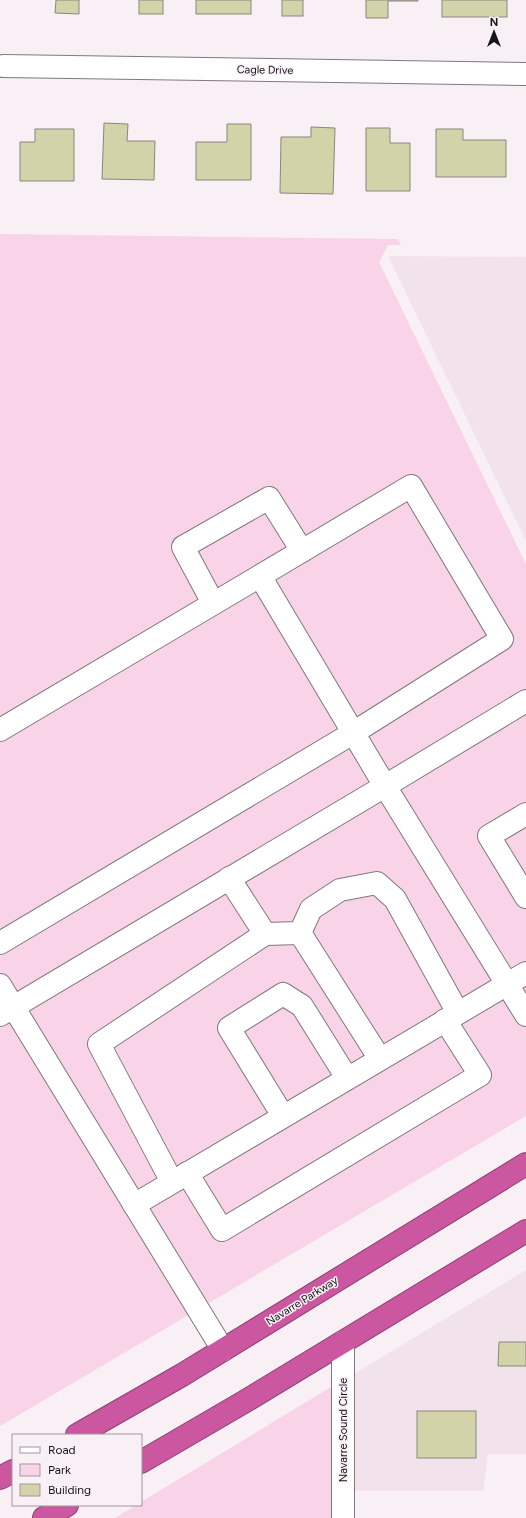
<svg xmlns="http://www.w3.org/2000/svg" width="526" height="1518" font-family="Figtree,sans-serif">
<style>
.built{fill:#f2e2eb}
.green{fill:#f9d4e8}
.building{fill:#d2d3a9;stroke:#878780}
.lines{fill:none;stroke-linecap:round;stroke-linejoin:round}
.minor-casing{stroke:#80787c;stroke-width:24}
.highway-casing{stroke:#8d4070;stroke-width:24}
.minor{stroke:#fff;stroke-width:22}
.highway{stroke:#cc57a1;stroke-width:22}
.labels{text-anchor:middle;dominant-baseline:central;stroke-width:3;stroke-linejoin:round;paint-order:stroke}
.street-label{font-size:11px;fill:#181516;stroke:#f8f0f5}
</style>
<rect width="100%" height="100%" fill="#f8f0f5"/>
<g class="built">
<path d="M 388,256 L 526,257 L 526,541 Z"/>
<path d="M 526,1270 L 526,1454 L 488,1454 L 483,1491 L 354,1491 L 354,1374 Z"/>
</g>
<g class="green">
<path d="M 0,234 L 398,239 L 401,245 L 388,245 L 379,262 L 526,564 L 526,1116 L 0,1426 Z"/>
<path d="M 331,1387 L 332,1518 L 115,1518 L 136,1505 L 141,1505 L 141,1502 Z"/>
</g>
<g class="building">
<path d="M 56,0 L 79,0 L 79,14 L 55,13 Z"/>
<rect x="139" y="0" width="24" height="14"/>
<rect x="196" y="0" width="55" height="14"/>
<rect x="282" y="0" width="21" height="16"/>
<path d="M 366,0 L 418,0 L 418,1 L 388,1 L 388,18 L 366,18 Z"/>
<rect x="442" y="0" width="65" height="17"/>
<path d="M 104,123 L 128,124 L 127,141 L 155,141 L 154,180 L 102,179 Z"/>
<path d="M 227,124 L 251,124 L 251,180 L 196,180 L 196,142 L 227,142 Z"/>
<path d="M 311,127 L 335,128 L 333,194 L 280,193 L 281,137 L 311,137 Z"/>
<path d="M 366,128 L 390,128 L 390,143 L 410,143 L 410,191 L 366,191 Z"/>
<path d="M 35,129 L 74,129 L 74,181 L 20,181 L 20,142 L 35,142 Z"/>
<path d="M 436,129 L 463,129 L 463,140 L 506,140 L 506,177 L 436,177 Z"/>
<path d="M 499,1342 L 526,1342 L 526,1366 L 498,1366 Z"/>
<rect x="417" y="1411" width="59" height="47"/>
</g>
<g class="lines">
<g class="minor-casing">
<g id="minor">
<path d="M 3,66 L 526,74"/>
<path d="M 213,603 L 183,547 L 269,498 L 302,551"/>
<path d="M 526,701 L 385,786 L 526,1015"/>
<path d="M 0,730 L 260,576 L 385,786 L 0,1015"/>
<path d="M 526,814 L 489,836 L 526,897"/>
<path d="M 229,878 L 265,934"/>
<path d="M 300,933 L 311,909 L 340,890 L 377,883 L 395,899 L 458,1013"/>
<path d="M 300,933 L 380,1059"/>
<path d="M 0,943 L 353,733 L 502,639 L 411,486 L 260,576"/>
<path d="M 0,985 L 223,1350"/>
<path d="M 283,1116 L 229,1028 L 283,994 L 302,1006 L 347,1078"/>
<path d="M 187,1173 L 222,1230 L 480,1075 L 445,1020"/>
<path d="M 172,1182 L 99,1044 L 265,934 L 300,933"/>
<path d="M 134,1205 L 526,973"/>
<path d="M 343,1342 L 343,1518"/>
</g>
</g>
<g class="highway-casing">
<g id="highway">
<path d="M 77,1435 L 182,1375 L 526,1164"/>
<path d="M 141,1462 L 244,1402 L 526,1231"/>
<path d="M 0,1478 L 13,1471"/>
<path d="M 44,1518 L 67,1505"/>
</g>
</g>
<use href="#minor" class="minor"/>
<use href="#highway" class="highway"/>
</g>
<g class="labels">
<g class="street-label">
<text transform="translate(265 70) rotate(1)">Cagle Drive</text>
<text transform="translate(302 1301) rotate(-32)">Navarre Parkway</text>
<text transform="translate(343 1430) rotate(-90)">Navarre Sound Circle</text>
</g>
</g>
<rect x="12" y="1434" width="130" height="72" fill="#f8f0f5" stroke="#9e989c"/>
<rect x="20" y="1447" width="20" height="6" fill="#ffffff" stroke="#9e989c"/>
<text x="48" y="1454" font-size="12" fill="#181516">Road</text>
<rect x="20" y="1464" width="20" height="12" fill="#f9d4e8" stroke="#9e989c"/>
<text x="48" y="1474" font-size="12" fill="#181516">Park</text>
<rect x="20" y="1484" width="20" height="12" fill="#d2d3a9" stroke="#9e989c"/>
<text x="48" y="1494" font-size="12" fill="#181516">Building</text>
<g transform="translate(494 32)" stroke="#f8f0f5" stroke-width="3" paint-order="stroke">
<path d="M0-3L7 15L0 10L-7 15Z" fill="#181516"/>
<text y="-6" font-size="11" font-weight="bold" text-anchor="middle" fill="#181516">N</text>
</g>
</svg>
